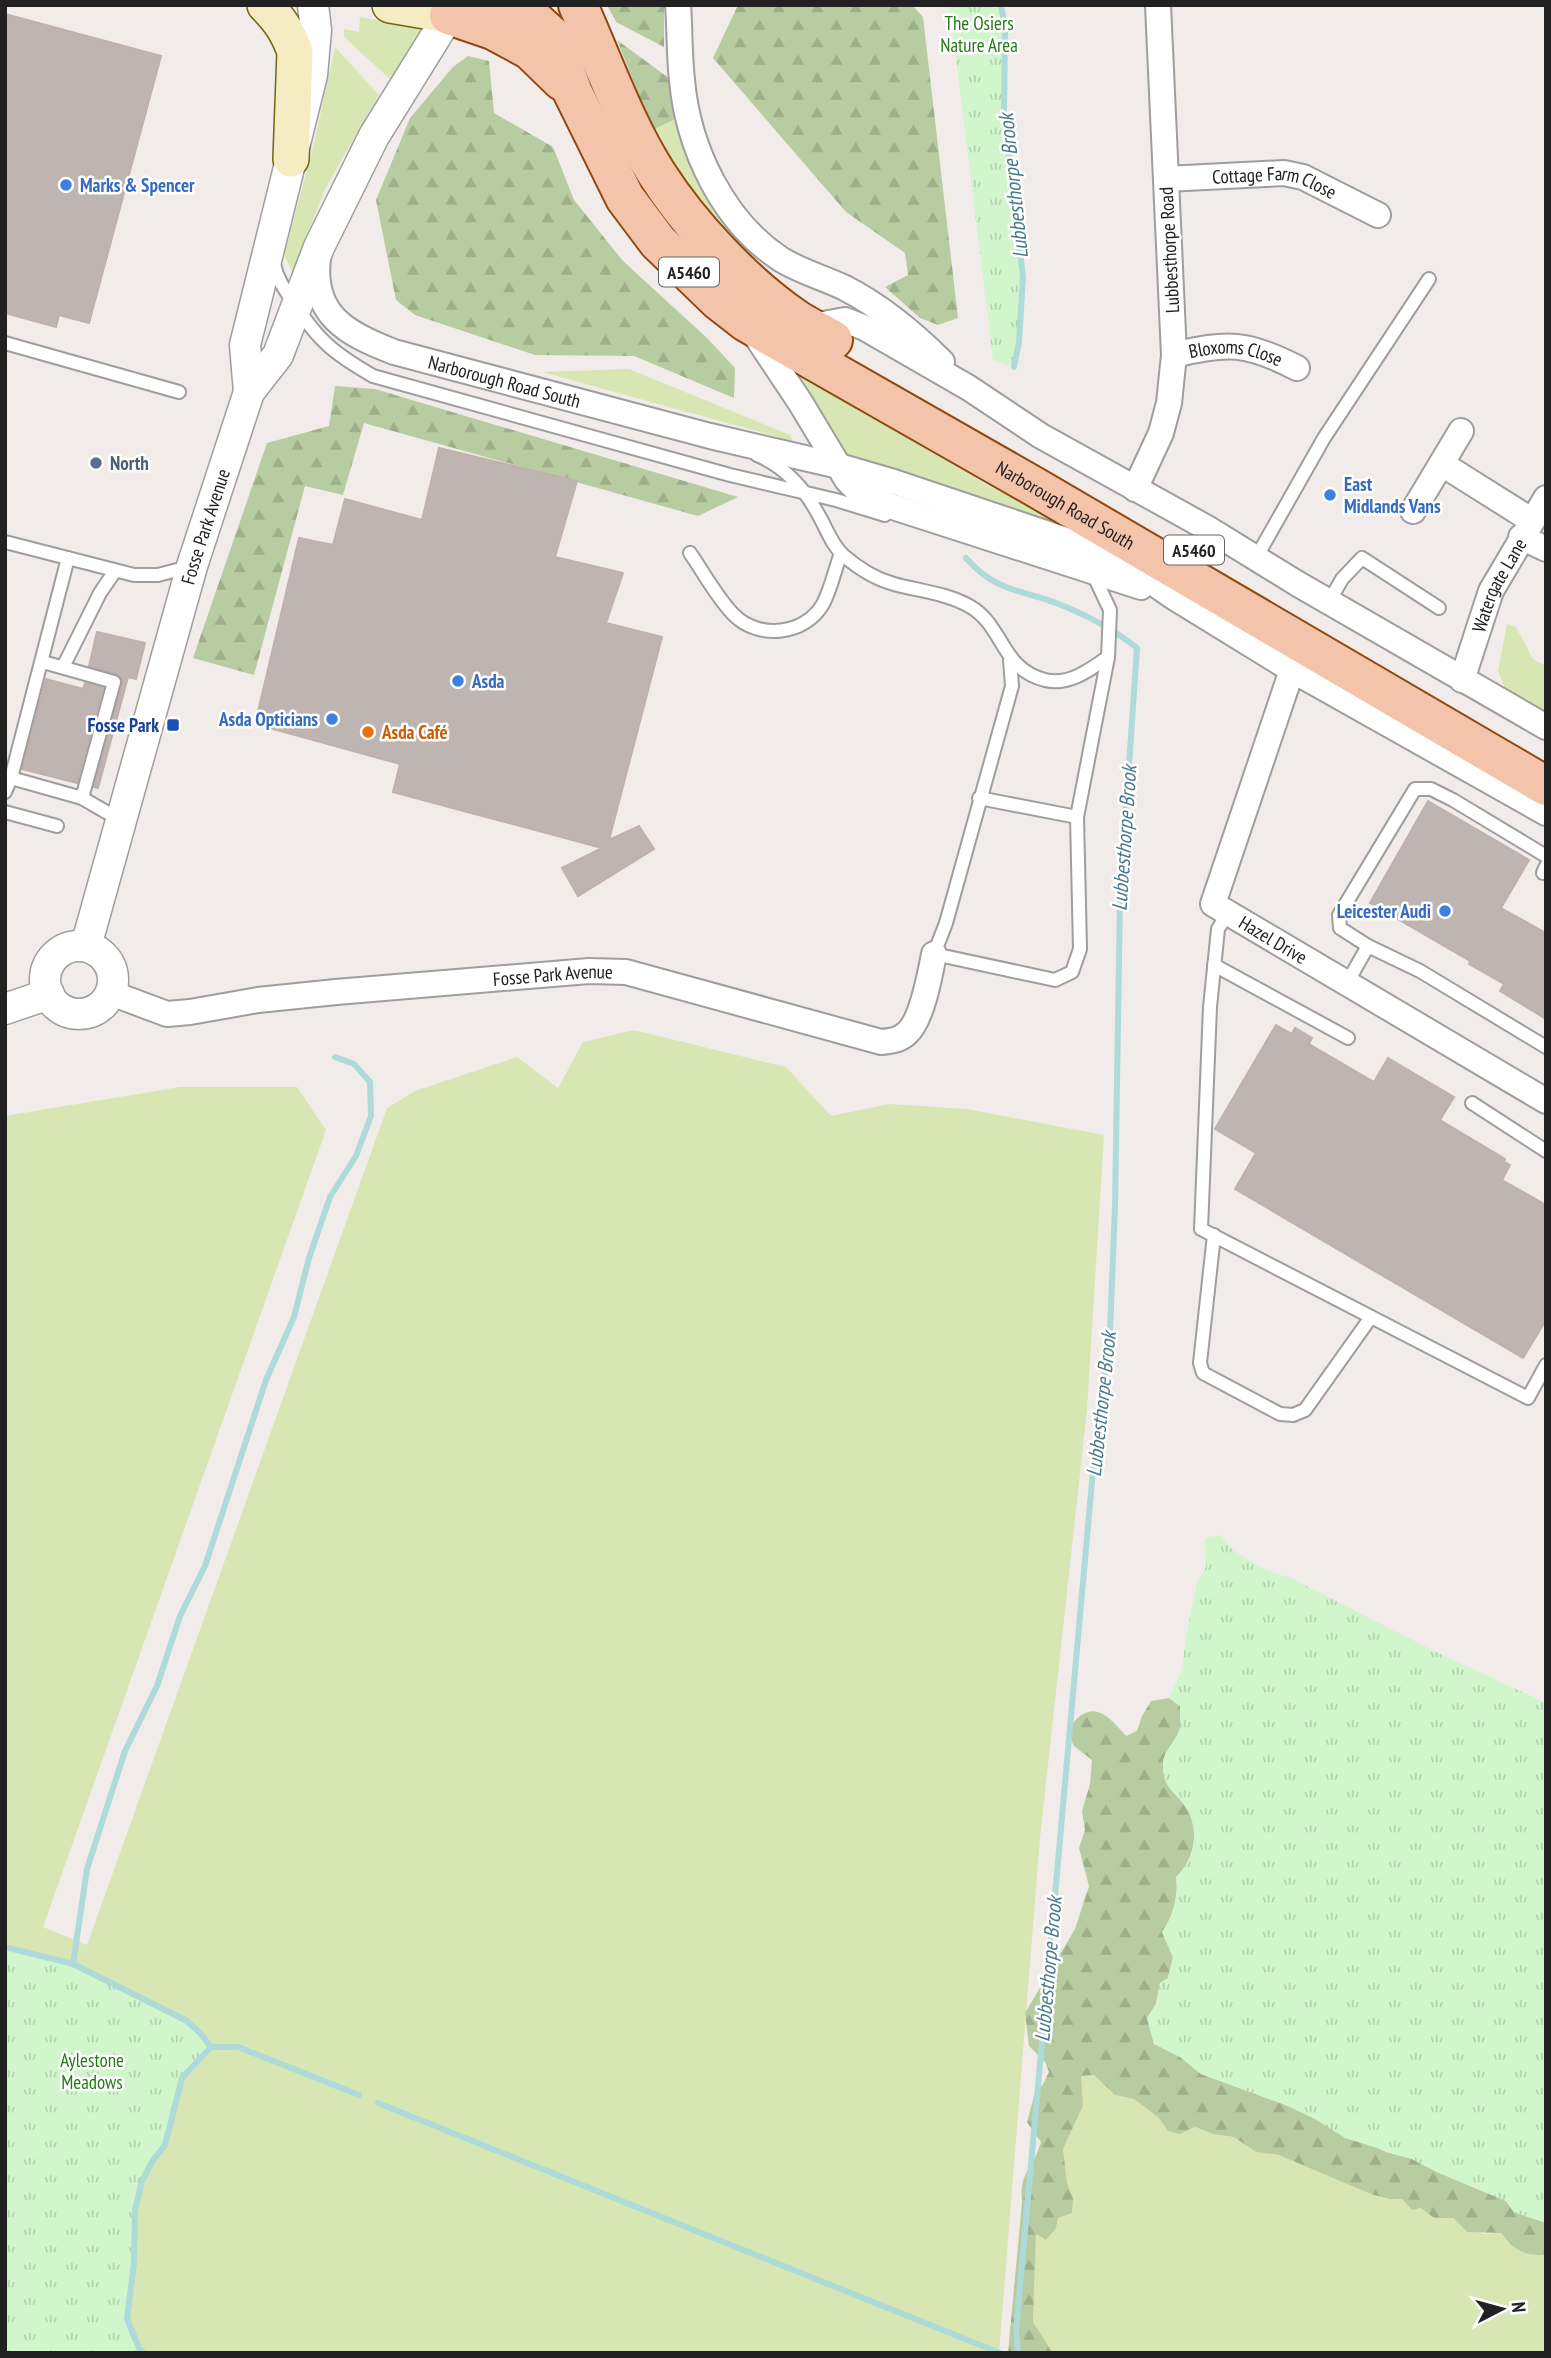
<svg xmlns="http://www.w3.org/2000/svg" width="1551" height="2358" font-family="'PT Sans Narrow',sans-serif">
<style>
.grass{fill:#d8e6b4}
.forest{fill:url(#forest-firs)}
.park{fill:url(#park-tufts)}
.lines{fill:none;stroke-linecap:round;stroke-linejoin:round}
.stream{stroke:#aedada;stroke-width:6}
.building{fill:#beb4b2;stroke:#c1b1ac;stroke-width:2}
.service-casing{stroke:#9e9e9e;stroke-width:16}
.minor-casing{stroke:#9e9e9e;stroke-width:28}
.tertiary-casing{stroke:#9e9e9e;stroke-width:33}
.secondary-casing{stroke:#72660f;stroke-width:38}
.primary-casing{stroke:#91480d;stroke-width:42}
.service{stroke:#fff;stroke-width:12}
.minor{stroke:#fff;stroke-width:24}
.tertiary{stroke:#fff;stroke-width:30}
.secondary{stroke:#f5ecc3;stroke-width:35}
.primary{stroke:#f4c4aa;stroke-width:38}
.shop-dot{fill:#3f7fe0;stroke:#fff;stroke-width:2.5}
.service-dot{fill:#5c6f8a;stroke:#fff;stroke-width:2.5}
.transit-dot{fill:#1a4fb4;stroke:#fff;stroke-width:2.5}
.food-dot{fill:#e8710a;stroke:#fff;stroke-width:2.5}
.labels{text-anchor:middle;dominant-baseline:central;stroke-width:5;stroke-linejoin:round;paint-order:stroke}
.shield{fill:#fff;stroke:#646464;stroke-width:2}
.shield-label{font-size:18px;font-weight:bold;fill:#212121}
.park-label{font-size:19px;fill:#247916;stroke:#fff}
.shop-label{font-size:19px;font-weight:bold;fill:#366cbe;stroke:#fff;text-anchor:start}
.street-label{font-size:19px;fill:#212121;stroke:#fff}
.service-label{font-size:19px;font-weight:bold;fill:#4e5e75;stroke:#fff;text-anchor:start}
.transit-label{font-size:19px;font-weight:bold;fill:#164399;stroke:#fff;text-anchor:end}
.food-label{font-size:19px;font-weight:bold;fill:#c56008;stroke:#fff;text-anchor:start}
.water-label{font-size:21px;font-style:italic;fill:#47798b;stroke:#fff}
</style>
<defs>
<pattern id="forest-firs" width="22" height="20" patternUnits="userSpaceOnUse" patternTransform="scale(1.75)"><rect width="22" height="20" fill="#b8cca1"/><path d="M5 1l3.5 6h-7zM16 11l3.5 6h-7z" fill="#9eaf8a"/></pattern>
<pattern id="park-tufts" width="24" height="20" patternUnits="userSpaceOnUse" patternTransform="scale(1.75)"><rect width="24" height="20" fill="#d1f6cb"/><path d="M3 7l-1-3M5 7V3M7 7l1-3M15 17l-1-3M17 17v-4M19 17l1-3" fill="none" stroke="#b3d3ae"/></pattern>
</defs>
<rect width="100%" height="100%" fill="#f1ece9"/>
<g class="grass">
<path d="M 360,17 L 426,29 L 390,79 L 344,37 L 344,29 L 359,32 Z"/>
<path d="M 335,47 L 379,95 L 326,187 L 304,242 L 294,275 L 284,255 L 313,148 Z"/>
<path d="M 674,120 L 689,160 L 710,201 L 756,259 L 752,264 C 710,223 682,181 656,128 Z"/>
<path d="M 629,369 L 790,435 L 793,441 L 542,372 Z"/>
<path d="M 797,373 L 985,484 L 1096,541 L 847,454 Z"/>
<path d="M 1507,624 L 1516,627 L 1533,659 L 1546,666 L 1546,713 L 1507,693 L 1498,671 Z"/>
<path d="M 634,1030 L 786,1067 L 831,1116 L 889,1104 L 967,1109 L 1104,1135 L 1087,1410 L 1040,1838 L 999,2353 L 5,2353 L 5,1116 L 180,1087 L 297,1087 L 326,1130 L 43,1927 L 87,1945 L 387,1108 L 415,1091 L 517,1057 L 558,1088 L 583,1042 Z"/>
<path d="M 1094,2075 L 1115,2095 L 1134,2099 L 1180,2134 L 1195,2127 L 1213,2134 L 1234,2137 L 1256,2152 L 1279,2155 L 1389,2199 L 1402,2199 L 1412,2210 L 1421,2208 L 1434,2218 L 1454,2218 L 1483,2234 L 1501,2233 C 1515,2250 1520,2255 1544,2255 L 1546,2257 L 1546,2353 L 1053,2353 L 1033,2322 L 1036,2234 L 1056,2228 L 1058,2218 L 1073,2198 L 1067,2183 L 1063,2149 L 1083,2106 L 1080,2076 Z"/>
</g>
<g class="forest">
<path d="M 607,5 L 664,5 L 664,47 L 616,22 Z"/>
<path d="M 738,5 L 912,5 L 923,17 L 958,318 L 938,325 L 920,318 L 885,287 L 908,275 L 905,253 L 846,212 L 713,58 Z"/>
<path d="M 617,40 L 670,79 L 675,119 L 653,130 Z"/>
<path d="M 468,56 L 489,61 L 494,113 L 553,147 L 574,200 L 623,261 L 707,338 L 735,368 L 734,398 L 634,356 L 535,355 L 415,315 L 396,300 L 376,200 L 410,118 L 453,67 Z"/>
<path d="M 335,386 L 375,389 L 738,497 L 698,516 L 364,423 L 343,495 L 305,486 L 254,675 L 193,658 L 267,443 L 329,426 Z"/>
<path d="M 1169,1698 L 1180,1706 C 1180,1713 1181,1721 1180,1728 C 1176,1743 1162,1751 1163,1767 C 1163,1785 1173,1791 1183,1803 C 1201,1826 1196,1859 1176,1877 C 1179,1895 1173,1917 1162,1932 L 1173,1957 L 1168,1978 L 1160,1983 L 1156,2004 L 1147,2018 L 1154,2043 L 1180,2057 L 1201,2074 L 1286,2105 L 1386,2152 L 1412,2159 L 1437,2172 L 1506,2201 L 1514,2212 L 1546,2223 L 1546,2257 L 1544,2255 C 1520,2255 1515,2250 1501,2233 L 1467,2232 L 1454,2218 L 1434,2218 L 1421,2208 L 1412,2210 L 1402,2199 L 1389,2199 L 1371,2194 L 1279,2155 L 1256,2152 L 1234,2137 L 1213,2134 L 1195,2127 L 1180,2134 L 1168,2131 L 1159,2118 L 1134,2099 L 1115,2095 L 1094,2075 L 1081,2076 L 1083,2106 L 1063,2149 L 1067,2183 L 1073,2198 L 1072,2213 L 1058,2218 L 1056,2228 L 1046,2240 L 1036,2234 L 1033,2322 L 1053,2353 L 1008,2353 L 1022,2202 C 1019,2172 1033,2169 1041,2142 L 1027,2122 L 1034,2096 L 1043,2084 L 1049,2072 L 1045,2062 L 1029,2046 L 1025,2013 L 1075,1929 L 1089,1886 L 1079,1848 L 1085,1830 L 1082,1811 L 1090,1784 L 1092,1760 L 1074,1746 L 1067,1730 C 1091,1698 1105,1712 1126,1736 L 1137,1731 L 1142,1716 L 1151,1701 Z"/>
</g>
<g class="park">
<path d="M 947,5 L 1001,5 L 1005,27 L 1004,113 L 1023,277 L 1019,342 L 1014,367 L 993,360 L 951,18 Z"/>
<path d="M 1220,1535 L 1234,1551 L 1266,1570 L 1291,1578 L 1428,1648 L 1546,1703 L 1546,2223 L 1514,2212 L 1506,2201 L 1437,2172 L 1412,2159 L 1345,2138 L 1315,2119 L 1286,2105 L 1201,2074 L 1180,2057 L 1154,2044 L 1147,2018 L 1156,2004 L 1160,1983 L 1168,1978 L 1173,1957 L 1162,1932 C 1173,1917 1179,1895 1176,1877 C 1196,1859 1201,1826 1183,1803 C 1173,1791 1163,1785 1163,1767 C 1162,1751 1176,1743 1180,1728 C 1181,1721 1180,1713 1180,1706 L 1169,1698 L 1182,1670 L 1186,1637 L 1197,1582 L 1206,1567 L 1205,1538 Z"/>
<path d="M 5,1947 L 73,1964 L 187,2021 L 201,2033 L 211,2047 L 182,2078 L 165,2145 L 153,2160 L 142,2181 L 135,2209 L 134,2263 L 127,2319 L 139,2348 L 144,2353 L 5,2353 Z"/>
</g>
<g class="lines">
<g class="stream">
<path d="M 1001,5 L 1005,27 L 1004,113 L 1023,277 L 1019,342 L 1014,367"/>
<path d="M 966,558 C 995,591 1018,589 1056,603 C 1085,614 1113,629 1137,648 L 1120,898 L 1115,1207 L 1110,1331 L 1093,1470 L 1016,2332 L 1018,2353"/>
<path d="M 5,1947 L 73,1964"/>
<path d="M 211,2047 L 238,2047 L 359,2095"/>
<path d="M 378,2103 L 1000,2353"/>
<path d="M 144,2353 L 139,2348 L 127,2319 L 134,2263 L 135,2210 L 142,2181 L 153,2160 L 165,2145 L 182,2078 L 211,2047 L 200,2033 L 187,2021 L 73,1964 L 87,1869 L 125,1751 L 157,1686 L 180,1616 L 205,1566 L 266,1380 L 294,1317 L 309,1258 L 330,1197 L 356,1156 L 371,1116 L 370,1082 L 354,1064 L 335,1057"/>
</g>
</g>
<g class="building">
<path d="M 5,14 L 161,56 L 89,323 L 59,315 L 56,327 L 5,313 Z"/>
<path d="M 439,448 L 577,481 L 555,557 L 623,573 L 606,623 L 662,637 L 609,840 L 639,826 L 654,849 L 578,896 L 562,868 L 602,848 L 393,792 L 400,764 L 255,724 L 299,538 L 333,545 L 345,499 L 422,520 Z"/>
<path d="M 97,632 L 145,643 L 136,679 L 128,677 L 98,788 L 94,787 L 123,680 L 116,674 L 89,666 Z"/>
<path d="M 46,679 L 83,689 L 85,683 L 103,688 L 77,783 L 22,769 Z"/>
<path d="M 1428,801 L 1529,860 L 1501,908 L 1546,933 L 1546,1019 L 1500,991 L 1504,984 L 1469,964 L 1470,961 L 1370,903 Z"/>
<path d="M 1276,1025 L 1292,1034 L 1295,1028 L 1312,1038 L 1309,1044 L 1374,1082 L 1388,1058 L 1454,1097 L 1440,1120 L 1505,1159 L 1504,1162 L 1510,1165 L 1502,1180 L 1546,1205 L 1546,1320 L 1523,1358 L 1235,1189 L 1256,1153 L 1215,1129 Z"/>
</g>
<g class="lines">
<g class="service-casing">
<g id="service">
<path d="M 274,264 C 277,279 285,290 294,303 C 318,341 335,354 373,376 L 730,475 L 836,500 L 885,515"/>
<path d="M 5,343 L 179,392"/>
<path d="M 757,455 C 784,466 805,489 818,514 C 826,527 831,544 843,555 C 858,568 875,579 894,584 C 919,591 947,593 971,607 C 1004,627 1001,669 1045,680 C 1068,686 1090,670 1108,657"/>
<path d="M 5,542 L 134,575 L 158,575 L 192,566"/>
<path d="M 690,553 C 704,573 717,598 734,615 C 759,640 805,635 823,604 C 831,589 835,569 841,553"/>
<path d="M 68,558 L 11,778 L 82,798 L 120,820"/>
<path d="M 1256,558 L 1324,438 L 1429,279"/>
<path d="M 1329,602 L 1342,579 L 1362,558 L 1439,608"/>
<path d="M 1010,660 L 1012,686 L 946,923 L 934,954 L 1055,980 L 1072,972 L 1080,949 L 1077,817 L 1108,657 L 1110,610 L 1093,574"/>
<path d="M 43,662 L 114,682 L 82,798"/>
<path d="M 63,667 L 100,593 L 115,571"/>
<path d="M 5,792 L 11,778"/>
<path d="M 979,798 L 1077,817"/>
<path d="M 5,812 L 57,826"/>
<path d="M 1543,873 L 1546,866"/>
<path d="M 1228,913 L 1218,929 L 1210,1007 L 1201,1229 L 1528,1398 L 1546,1365"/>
<path d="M 1368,946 L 1340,928 L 1339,915 L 1415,789 L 1431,789 L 1453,800 L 1546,856"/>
<path d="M 1214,965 L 1348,1038"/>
<path d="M 1347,983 L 1368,946 L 1420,971 L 1546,1047"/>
<path d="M 1472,1103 L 1546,1151"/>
<path d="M 1214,1235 L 1200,1363 L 1203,1373 L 1280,1414 L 1293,1415 L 1305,1410 L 1371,1317"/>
</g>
</g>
<g class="minor-casing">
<g id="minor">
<path d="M 678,5 C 680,30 679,55 682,80 C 688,148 723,222 782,260 C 802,272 824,278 845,288 C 880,306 914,334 942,362"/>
<path id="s1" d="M 1166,179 L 1284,173 L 1303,177 L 1378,215"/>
<path id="s2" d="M 318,258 C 311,315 347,334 394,352 L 710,436 L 839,466 L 894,482 L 1090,548 L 1139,573 L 1172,596 L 1292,670 L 1546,813"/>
<path d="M 807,327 L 845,320 L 865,328 L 969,388 L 1041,436 L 1207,528 L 1298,584 L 1546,727"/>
<path d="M 752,330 L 800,402 L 847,480 L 859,492 L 887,505 L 1141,587"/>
<path id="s3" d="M 1174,355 C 1227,342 1247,342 1297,368"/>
<path d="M 1442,464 L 1531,520"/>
<path d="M 1135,489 L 1161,433 L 1169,403 L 1174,355 L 1158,5"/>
<path d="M 1413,511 L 1461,431"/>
<path d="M 1521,537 L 1546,549"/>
<path id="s4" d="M 1292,670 L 1213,904 L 1546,1101"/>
<path id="s5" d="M 1462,680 L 1491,591 L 1546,498"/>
<path id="s6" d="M 111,993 L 167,1014 L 190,1012 L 258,1000 L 336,992 L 589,971 L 626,972 L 881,1042 C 891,1041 900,1040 907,1033 C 922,1020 930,975 934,954"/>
</g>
</g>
<g class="tertiary-casing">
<g id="tertiary">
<path d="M 249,392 L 245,345 L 312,75 L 316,30 L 313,5"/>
<path id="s7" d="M 86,946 L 192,566 L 249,392 L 278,355 L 319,247 L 374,136 L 449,15"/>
<circle cx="79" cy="980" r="34"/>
<path d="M 5,1009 L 49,994"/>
</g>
</g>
<g class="secondary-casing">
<g id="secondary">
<path d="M 265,5 C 280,20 288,32 295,52 L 291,159"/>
<path d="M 390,5 L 449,15 L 454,5"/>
</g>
</g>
<g class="primary-casing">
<g id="primary">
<path id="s8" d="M 502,5 L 531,17 L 553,37 L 573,93 L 625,198 L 658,242 L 719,301 L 746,322 L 1035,487 L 1546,786"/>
<path d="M 578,5 C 603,61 624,122 657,174 C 691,227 745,284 796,319 C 808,327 821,333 833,340"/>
<path d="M 449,15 L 493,30 L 530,50 L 562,81"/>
</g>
</g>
<use href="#service" class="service"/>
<use href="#minor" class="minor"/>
<use href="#tertiary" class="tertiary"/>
<use href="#secondary" class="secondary"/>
<use href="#primary" class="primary"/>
</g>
<g class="shop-dot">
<circle cx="66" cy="185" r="7"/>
<circle cx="1330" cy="495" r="7"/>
<circle cx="458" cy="681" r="7"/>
<circle cx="332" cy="719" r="7"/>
<circle cx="1445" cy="911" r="7"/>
</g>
<circle class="service-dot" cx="96" cy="463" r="7"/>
<rect class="transit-dot" x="166" y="718" width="14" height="14" rx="3.5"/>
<circle class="food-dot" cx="368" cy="732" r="7"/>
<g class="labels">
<g class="shield">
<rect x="659" y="257.5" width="60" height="29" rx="5"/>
<rect x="1164" y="535.5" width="60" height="29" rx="5"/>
</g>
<g class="shield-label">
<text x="689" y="272">A5460</text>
<text x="1194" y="550">A5460</text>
</g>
<g class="park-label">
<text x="979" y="23">The Osiers<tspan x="979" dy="22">Nature Area</tspan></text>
<text x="92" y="2060">Aylestone<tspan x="92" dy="22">Meadows</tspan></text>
</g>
<g class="shop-label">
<text x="80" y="185">Marks &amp; Spencer</text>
<text x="1344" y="484">East<tspan x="1344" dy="22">Midlands Vans</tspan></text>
<text x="472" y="681">Asda</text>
<text x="318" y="719" text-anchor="end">Asda Opticians</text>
<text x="1431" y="911" text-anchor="end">Leicester Audi</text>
</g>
<g class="street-label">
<text stroke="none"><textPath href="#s1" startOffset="110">Cottage Farm Close</textPath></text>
<text transform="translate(1169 250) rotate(-93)">Lubbesthorpe Road</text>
<text stroke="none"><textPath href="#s3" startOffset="63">Bloxoms Close</textPath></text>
<text stroke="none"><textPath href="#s2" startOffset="248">Narborough Road South</textPath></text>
<text stroke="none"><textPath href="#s8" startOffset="780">Narborough Road South</textPath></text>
<text stroke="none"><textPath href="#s7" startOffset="436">Fosse Park Avenue</textPath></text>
<text stroke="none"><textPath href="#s5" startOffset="102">Watergate Lane</textPath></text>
<text stroke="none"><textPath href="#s4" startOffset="317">Hazel Drive</textPath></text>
<text stroke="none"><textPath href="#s6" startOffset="448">Fosse Park Avenue</textPath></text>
</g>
<g class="service-label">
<text x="110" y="463">North</text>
</g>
<g class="transit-label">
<text x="159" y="725">Fosse Park</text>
</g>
<g class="food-label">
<text x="382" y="732">Asda Café</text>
</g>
<g class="water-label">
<text transform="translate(1013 186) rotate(-96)">Lubbesthorpe Brook</text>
<text transform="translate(1124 838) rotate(-86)">Lubbesthorpe Brook</text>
<text transform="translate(1101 1404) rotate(-84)">Lubbesthorpe Brook</text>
<text transform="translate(1048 1969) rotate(-85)">Lubbesthorpe Brook</text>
</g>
</g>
<rect width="1551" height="2358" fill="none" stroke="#212121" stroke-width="14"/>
<g transform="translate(1502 2309) rotate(84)" stroke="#ffffff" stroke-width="5" paint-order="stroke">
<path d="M0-5L12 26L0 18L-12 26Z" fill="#212121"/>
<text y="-10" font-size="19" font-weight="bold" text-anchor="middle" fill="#212121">N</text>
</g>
</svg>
